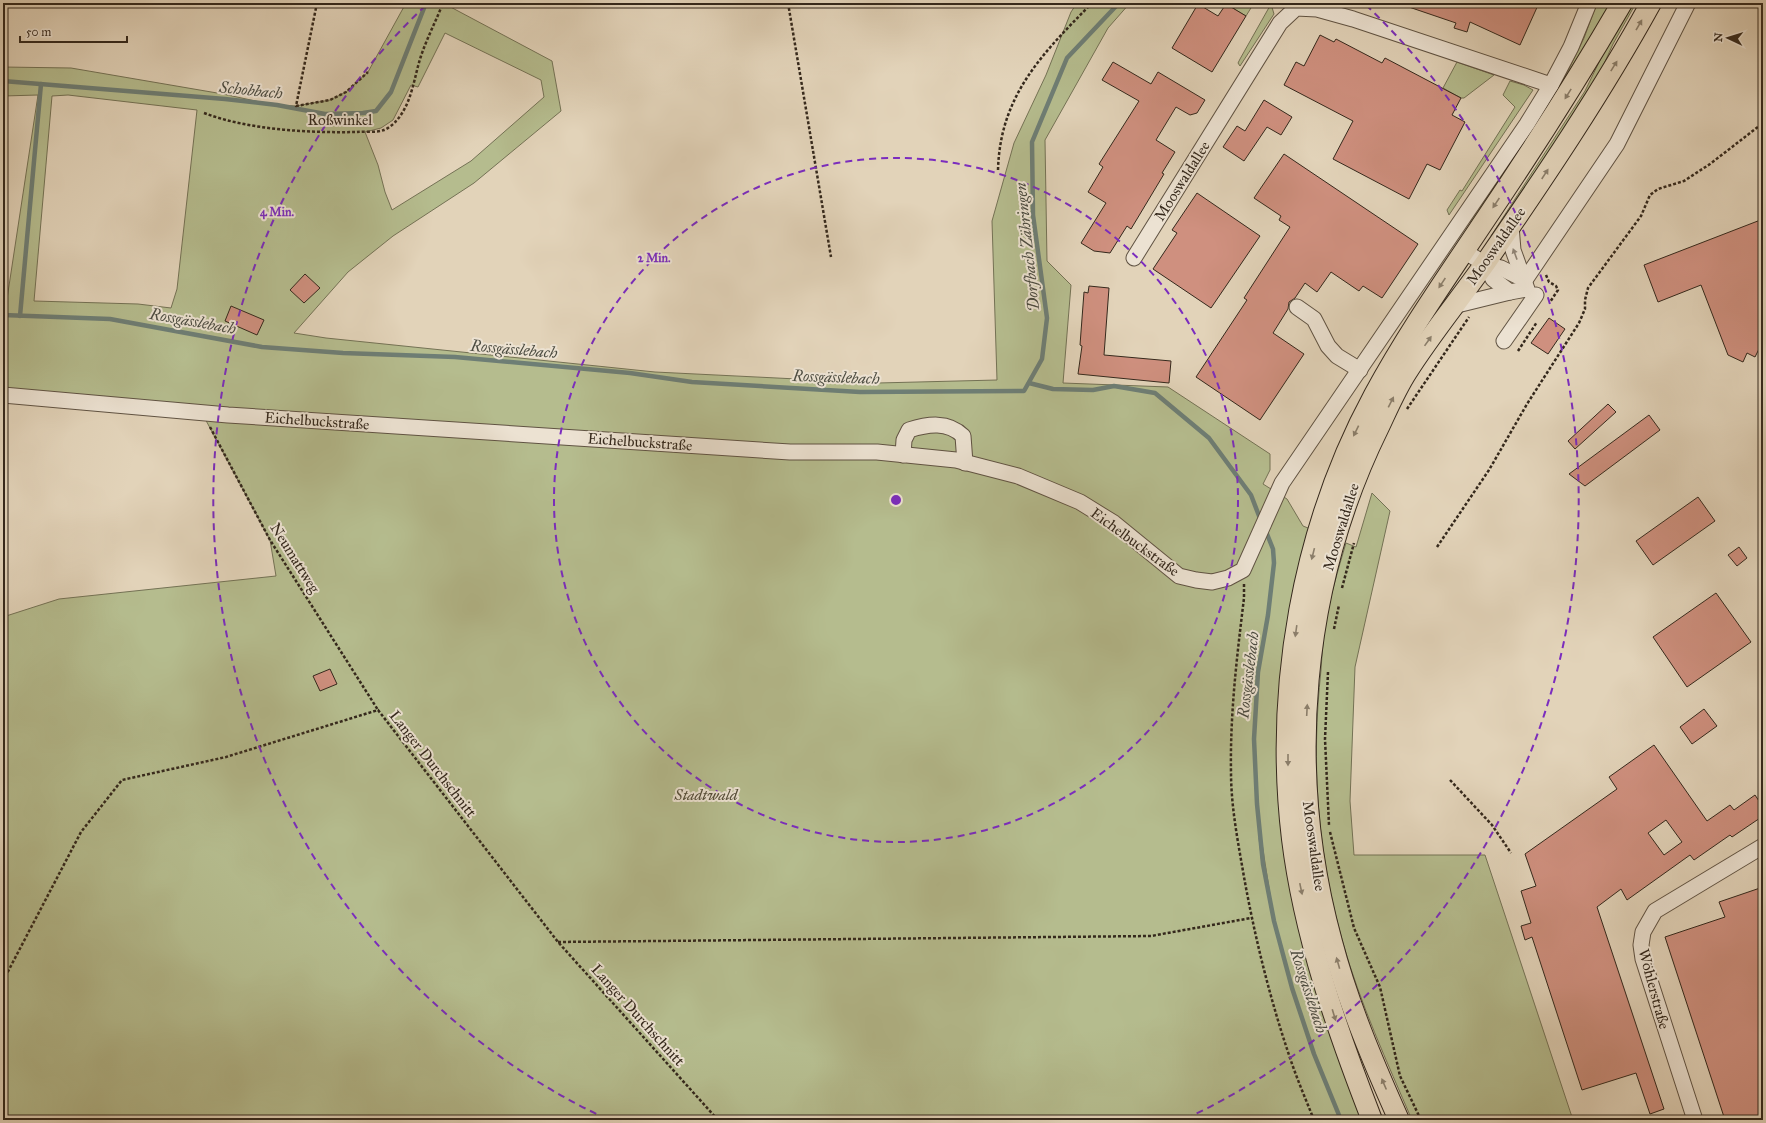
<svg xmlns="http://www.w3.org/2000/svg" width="1766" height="1123" font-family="'IM FELL Great Primer',serif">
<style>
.green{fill:#b5bc8e;stroke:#747255;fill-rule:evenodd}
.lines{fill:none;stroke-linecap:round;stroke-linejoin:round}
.stream{stroke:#6e7e75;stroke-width:4.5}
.building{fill:#cf907f;stroke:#34281c;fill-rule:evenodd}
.minor-casing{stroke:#605343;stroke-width:17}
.major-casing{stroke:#34281c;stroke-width:22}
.path{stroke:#34281c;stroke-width:2.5;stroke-dasharray:3 2;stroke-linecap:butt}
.minor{stroke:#ece2d2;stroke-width:15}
.major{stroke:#e2d3b9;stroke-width:20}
.oneway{fill:#8b7e6a}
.oneway2{fill:#908577}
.ring{fill:none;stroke:#7b2cbf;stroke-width:2;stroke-dasharray:7 5}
.labels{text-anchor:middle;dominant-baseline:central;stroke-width:4;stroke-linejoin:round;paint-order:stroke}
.street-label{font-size:15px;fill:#34281c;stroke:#ece2d2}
.park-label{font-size:15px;font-style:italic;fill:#544d38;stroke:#ece2d2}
.water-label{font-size:16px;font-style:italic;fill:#4c4c41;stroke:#ece2d2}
.centre{fill:#7b2cbf;stroke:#ece2d2;stroke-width:2}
.ring-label{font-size:12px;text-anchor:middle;font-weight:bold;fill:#7b2cbf;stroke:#ece2d2;stroke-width:4;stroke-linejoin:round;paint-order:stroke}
</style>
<rect width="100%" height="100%" fill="#e2d3b9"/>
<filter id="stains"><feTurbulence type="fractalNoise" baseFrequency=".005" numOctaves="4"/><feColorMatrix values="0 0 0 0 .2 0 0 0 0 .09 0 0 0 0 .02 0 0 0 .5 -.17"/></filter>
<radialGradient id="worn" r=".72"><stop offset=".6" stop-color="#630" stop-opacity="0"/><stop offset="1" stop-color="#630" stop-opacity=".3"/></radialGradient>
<g class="green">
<path d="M 406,3 L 443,3 L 552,61 L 561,111 L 474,183 L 393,236 L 348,272 L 294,333 L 326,338 L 655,372 L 878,383 L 997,380 L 992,221 L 1014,143 L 1046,75 L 1071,12 L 1077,3 L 1130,3 L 1108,28 L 1045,140 L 1047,261 L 1071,285 L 1063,383 L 1168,387 L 1270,454 L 1270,470 L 1263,484 L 1287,499 L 1303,526 L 1313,530 L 1285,816 L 1367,1120 L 3,1120 L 3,617 L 59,599 L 276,576 L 270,540 L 202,413 L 3,395 L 3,299 L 7,299 L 38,95 L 3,96 L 3,67 L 71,68 L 223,94 L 274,105 L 296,106 L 330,100 L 346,92 L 368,72 ZM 445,33 L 541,80 L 544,97 L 471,161 L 392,210 L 385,192 L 378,165 L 365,132 L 381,128 L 393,120 L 411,85 L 418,87 ZM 68,95 L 197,110 L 177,289 L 171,308 L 138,304 L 34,301 L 52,96 ZM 1261,837 L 1274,920 L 1292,988 L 1273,921 L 1262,864 L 1259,838 Z"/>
<path d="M 1239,3 L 1254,3 L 1246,16 L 1234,9 Z"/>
<path d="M 1597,3 L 1613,3 L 1581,57 L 1473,223 L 1469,221 L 1562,83 L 1584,38 Z"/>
<path d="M 1631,3 L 1636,3 L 1613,44 L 1599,75 L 1494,238 L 1491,236 L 1585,91 L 1604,52 Z"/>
<path d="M 1271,4 L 1274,14 L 1240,66 L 1238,63 L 1240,59 Z"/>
<path d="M 1457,62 L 1494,75 L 1464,98 L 1461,98 L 1443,88 Z"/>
<path d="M 1510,81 L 1524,85 L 1533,90 L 1449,215 L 1447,210 L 1460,190 L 1462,191 L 1515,107 L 1503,95 Z"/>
<path d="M 1372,493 L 1390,511 L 1355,667 L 1350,801 L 1354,855 L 1485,855 L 1573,1120 L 1412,1120 C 1387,1062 1360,1003 1343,943 C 1317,852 1311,764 1321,670 C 1322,655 1323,640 1325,625 C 1330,597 1338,570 1346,543 L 1356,547 Z"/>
</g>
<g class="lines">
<g class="stream">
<path d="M 3,81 L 225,99 L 277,105 L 325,114 L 363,113 L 376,111 L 391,92 L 426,3"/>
<path d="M 3,315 L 110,319 L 262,347 L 343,353 L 455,357 L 630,373 L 692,382 L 860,392 L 1024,391 L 1042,359 L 1047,318 L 1033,215 L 1032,142 L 1067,58 L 1119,3"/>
<path d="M 20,316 L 41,84"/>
<path d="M 1029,383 L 1053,389 L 1093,390 L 1114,386 L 1155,393 L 1209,438 L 1251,495 L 1261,521"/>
<path d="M 1265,529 L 1273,549 L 1274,563 L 1268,615 L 1258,672 L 1254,739 L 1257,804 L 1263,864 L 1274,921 L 1292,988 L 1314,1054 L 1341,1120"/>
</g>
</g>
<g class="building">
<path d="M 1403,3 L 1539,3 L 1520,45 L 1470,22 L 1467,32 L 1454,28 L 1456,23 L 1403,5 Z"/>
<path d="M 1198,4 L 1218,16 L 1226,4 L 1246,16 L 1212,72 L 1172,48 Z"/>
<path d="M 1320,35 L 1334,42 L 1336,39 L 1382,63 L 1385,58 L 1461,98 L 1452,115 L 1465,122 L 1440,170 L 1427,164 L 1409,199 L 1333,159 L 1353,121 L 1284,85 L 1296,62 L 1304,66 Z"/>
<path d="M 1113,62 L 1151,84 L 1158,72 L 1205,100 L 1197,113 L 1190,115 L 1176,107 L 1156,140 L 1175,152 L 1162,173 L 1164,174 L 1131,229 L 1127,226 L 1110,253 L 1094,251 L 1081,243 L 1106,203 L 1088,192 L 1103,167 L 1099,164 L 1139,101 L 1102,80 Z"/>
<path d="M 1264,100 L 1292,117 L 1281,135 L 1267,127 L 1244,161 L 1223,147 L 1237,126 L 1245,131 Z"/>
<path d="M 1284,154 L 1418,244 L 1382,298 L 1363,286 L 1359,291 L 1331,272 L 1317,292 L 1305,283 L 1295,298 L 1289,302 L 1288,309 L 1273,333 L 1304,354 L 1260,420 L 1196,377 L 1247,300 L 1244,298 L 1290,227 L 1279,220 L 1281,216 L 1254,198 Z"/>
<path d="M 1197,193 L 1260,236 L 1211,308 L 1153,269 L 1177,233 L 1172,230 Z"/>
<path d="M 1763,219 L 1763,348 L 1760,347 L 1755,357 L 1747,353 L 1743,362 L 1728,355 L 1701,285 L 1658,302 L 1644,265 Z"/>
<path d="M 305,274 L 320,288 L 304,303 L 290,290 Z"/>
<path d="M 1089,286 L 1109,288 L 1104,355 L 1171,361 L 1169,383 L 1078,374 L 1082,346 L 1080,345 L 1084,292 L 1088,293 Z"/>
<path d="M 231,306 L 264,320 L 257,335 L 225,321 Z"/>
<path d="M 1549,318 L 1565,329 L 1548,354 L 1531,343 Z"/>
<path d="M 1608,404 L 1616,412 L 1575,449 L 1568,441 Z"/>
<path d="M 1649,415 L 1660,430 L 1585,486 L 1569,474 Z"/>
<path d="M 1698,497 L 1715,521 L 1653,565 L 1636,541 Z"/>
<path d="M 1739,547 L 1747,558 L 1737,566 L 1728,555 Z"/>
<path d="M 1716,593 L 1751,642 L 1687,687 L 1653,637 Z"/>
<path d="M 330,669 L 337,684 L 320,691 L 313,676 Z"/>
<path d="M 1704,709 L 1717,726 L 1692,744 L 1680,727 Z"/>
<path d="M 1654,745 L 1707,821 L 1730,805 L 1734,810 L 1755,795 L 1763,807 L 1763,816 L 1732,837 L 1730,835 L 1694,860 L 1690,855 L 1627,900 L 1621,889 L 1597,907 L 1664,1109 L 1650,1114 L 1636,1073 L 1582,1090 L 1532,937 L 1525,940 L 1521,926 L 1531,923 L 1521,891 L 1536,886 L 1525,854 L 1617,789 L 1609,777 ZM 1666,820 L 1682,842 L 1664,855 L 1648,833 Z"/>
<path d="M 1763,887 L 1763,1120 L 1725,1120 L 1665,937 L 1725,917 L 1719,902 Z"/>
</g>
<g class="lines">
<g class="minor-casing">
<g id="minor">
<path d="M 1464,251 L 1485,264 L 1501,268 L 1525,280"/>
<path d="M 1134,258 L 1280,23 L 1296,8 L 1317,9 L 1353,19 L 1551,85"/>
<path d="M 1485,264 L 1493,279 L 1510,292 L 1527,289 L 1513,250 L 1511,226"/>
<path d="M 1525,280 L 1617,144 L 1688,3"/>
<path d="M 1453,306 L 1510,292"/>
<path d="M 1297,307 L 1314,319 L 1328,346 L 1337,356 L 1360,370"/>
<path d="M 1504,341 L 1536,295"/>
<path d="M 3,395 L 228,415 L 790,452 L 877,452 L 956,460 L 1018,476 L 1080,502 L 1114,523 L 1179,576 L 1196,580 L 1212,582 L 1228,578 L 1243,570 L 1282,483 L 1527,124 L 1551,85 L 1571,47 L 1589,3"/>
<path d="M 903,455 L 904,440 L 909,430 C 928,424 948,421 963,436 L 965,463"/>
<path d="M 1695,1120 L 1643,959 L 1641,945 L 1643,932 L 1655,911 L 1763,846"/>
</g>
</g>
<g class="major-casing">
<g id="major">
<path d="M 1372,1120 C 1337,1030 1304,936 1292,839 C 1274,689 1302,528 1374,395 C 1407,334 1447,277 1485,220 C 1533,149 1579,77 1622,3"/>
<path d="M 1399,1120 C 1373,1062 1348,1003 1332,942 C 1285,771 1301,585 1379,427 C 1388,408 1396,389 1407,372 C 1431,334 1460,299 1486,262 C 1544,178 1602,92 1651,3"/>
</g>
</g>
<g class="path">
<path d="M 317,3 L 296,106 L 330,100 L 346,92 L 368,72"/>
<path d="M 788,3 L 831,257"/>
<path d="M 204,113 C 249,130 309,133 357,132 C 365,131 376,133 384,130 C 387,129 394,124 396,121 C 412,104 414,77 421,56 C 427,38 436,21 443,3"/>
<path d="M 998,170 C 1000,95 1043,53 1092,3"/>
<path d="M 1546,275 L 1549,282 L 1556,286 L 1558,290 L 1550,302"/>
<path d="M 1518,351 L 1537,322"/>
<path d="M 1407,409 L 1469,317"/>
<path d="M 210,427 L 270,540 L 378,710"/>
<path d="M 1437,547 L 1489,470 L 1527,404 L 1579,323 L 1585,309 L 1585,300 L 1588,288 L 1641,216 L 1650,195 L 1658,189 L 1684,181 L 1710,164 L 1763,123"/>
<path d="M 1244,584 L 1244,598 C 1237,656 1230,713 1231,772 C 1231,807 1238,842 1244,877 C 1255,938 1270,999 1290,1058 C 1297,1079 1306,1100 1314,1120"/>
<path d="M 1342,588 L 1354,543"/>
<path d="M 1334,629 L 1339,605"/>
<path d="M 1328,672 L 1325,739 L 1329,825"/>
<path d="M 1450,780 L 1492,825 L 1511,853"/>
<path d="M 1330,832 L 1354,928 L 1380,987 L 1400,1076 L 1421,1120"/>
<path d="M 558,942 L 1151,936 L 1251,918"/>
<path d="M 3,981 L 81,832 L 122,780 L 226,757 L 378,710 L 558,942 L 718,1120"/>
</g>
<use href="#minor" class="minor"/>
<use href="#major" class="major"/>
</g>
<defs><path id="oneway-solid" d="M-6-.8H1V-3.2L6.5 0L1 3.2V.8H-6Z"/></defs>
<g class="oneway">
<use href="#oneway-solid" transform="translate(1639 25) rotate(-60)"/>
<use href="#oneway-solid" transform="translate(1614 66) rotate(-58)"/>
<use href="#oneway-solid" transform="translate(1568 94) rotate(122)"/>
<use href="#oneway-solid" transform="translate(1545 174) rotate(-57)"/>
<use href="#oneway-solid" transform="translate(1496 203) rotate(124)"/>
<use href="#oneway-solid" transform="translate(1442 283) rotate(124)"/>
<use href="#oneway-solid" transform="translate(1428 341) rotate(-55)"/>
<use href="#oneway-solid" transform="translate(1391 402) rotate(-63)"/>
<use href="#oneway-solid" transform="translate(1356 431) rotate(116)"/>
<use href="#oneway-solid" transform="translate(1313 554) rotate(104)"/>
<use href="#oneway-solid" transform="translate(1296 631) rotate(98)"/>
<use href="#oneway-solid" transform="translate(1307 710) rotate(-87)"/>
<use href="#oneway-solid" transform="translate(1288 760) rotate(90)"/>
<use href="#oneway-solid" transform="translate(1301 889) rotate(78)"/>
<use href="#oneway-solid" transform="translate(1338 963) rotate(-106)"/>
<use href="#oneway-solid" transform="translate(1334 1015) rotate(73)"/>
<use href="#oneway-solid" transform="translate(1384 1084) rotate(-113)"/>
</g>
<use class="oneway2" href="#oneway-solid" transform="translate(1515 254) rotate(-110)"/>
<g class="ring">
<circle cx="896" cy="500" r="342"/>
<path d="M607 1119A683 683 0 0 1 426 5M1366 5A683 683 0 0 1 1185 1119"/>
</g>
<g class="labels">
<g class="street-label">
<text x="340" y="120">Roßwinkel</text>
<text transform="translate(1182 181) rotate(-58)">Mooswaldallee</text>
<text transform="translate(1496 246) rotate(-55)">Mooswaldallee</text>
<text transform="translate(317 421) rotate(4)">Eichelbuckstraße</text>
<text transform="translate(640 442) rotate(4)">Eichelbuckstraße</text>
<text transform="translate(1341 527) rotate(-73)">Mooswaldallee</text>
<text transform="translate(1135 542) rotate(36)">Eichelbuckstraße</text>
<text transform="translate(295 558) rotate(58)">Neumattweg</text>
<text transform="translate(433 764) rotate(52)">Langer Durchschnitt</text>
<text transform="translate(1314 846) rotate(82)">Mooswaldallee</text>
<text transform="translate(1654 989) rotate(75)">Wöhlerstraße</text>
<text transform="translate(638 1015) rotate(48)">Langer Durchschnitt</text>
</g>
<g class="park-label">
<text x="706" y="795">Stadtwald</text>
</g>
<g class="water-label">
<text transform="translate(251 90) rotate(6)">Schobbach</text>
<text transform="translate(1027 247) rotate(-96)">Dorfbach Zähringen</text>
<text transform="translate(193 321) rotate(10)">Rossgässlebach</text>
<text transform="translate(514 349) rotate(5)">Rossgässlebach</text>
<text transform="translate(836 377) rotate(2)">Rossgässlebach</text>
<text transform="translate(1248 675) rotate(-83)">Rossgässlebach</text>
<text transform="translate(1309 991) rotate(72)">Rossgässlebach</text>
</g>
</g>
<circle cx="896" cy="500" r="6" class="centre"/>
<g class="ring-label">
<text x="277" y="216">4 Min.</text>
<text x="654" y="262">2 Min.</text>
</g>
<rect width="1766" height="1123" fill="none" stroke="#e2d3b9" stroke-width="16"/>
<rect x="4" y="4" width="1758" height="1115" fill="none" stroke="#34281c" stroke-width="2"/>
<rect x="8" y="8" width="1750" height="1107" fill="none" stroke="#34281c"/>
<g transform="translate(1728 38) rotate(274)" stroke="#ece2d2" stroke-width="3" paint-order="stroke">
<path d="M0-3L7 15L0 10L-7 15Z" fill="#34281c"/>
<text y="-6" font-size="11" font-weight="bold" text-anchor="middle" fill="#34281c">N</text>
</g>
<path d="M20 36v6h107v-6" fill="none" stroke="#34281c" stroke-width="2"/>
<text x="26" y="36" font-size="12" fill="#34281c" stroke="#ece2d2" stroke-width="3" paint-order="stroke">50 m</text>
<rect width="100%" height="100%" filter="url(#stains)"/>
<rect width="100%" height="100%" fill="url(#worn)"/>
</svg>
